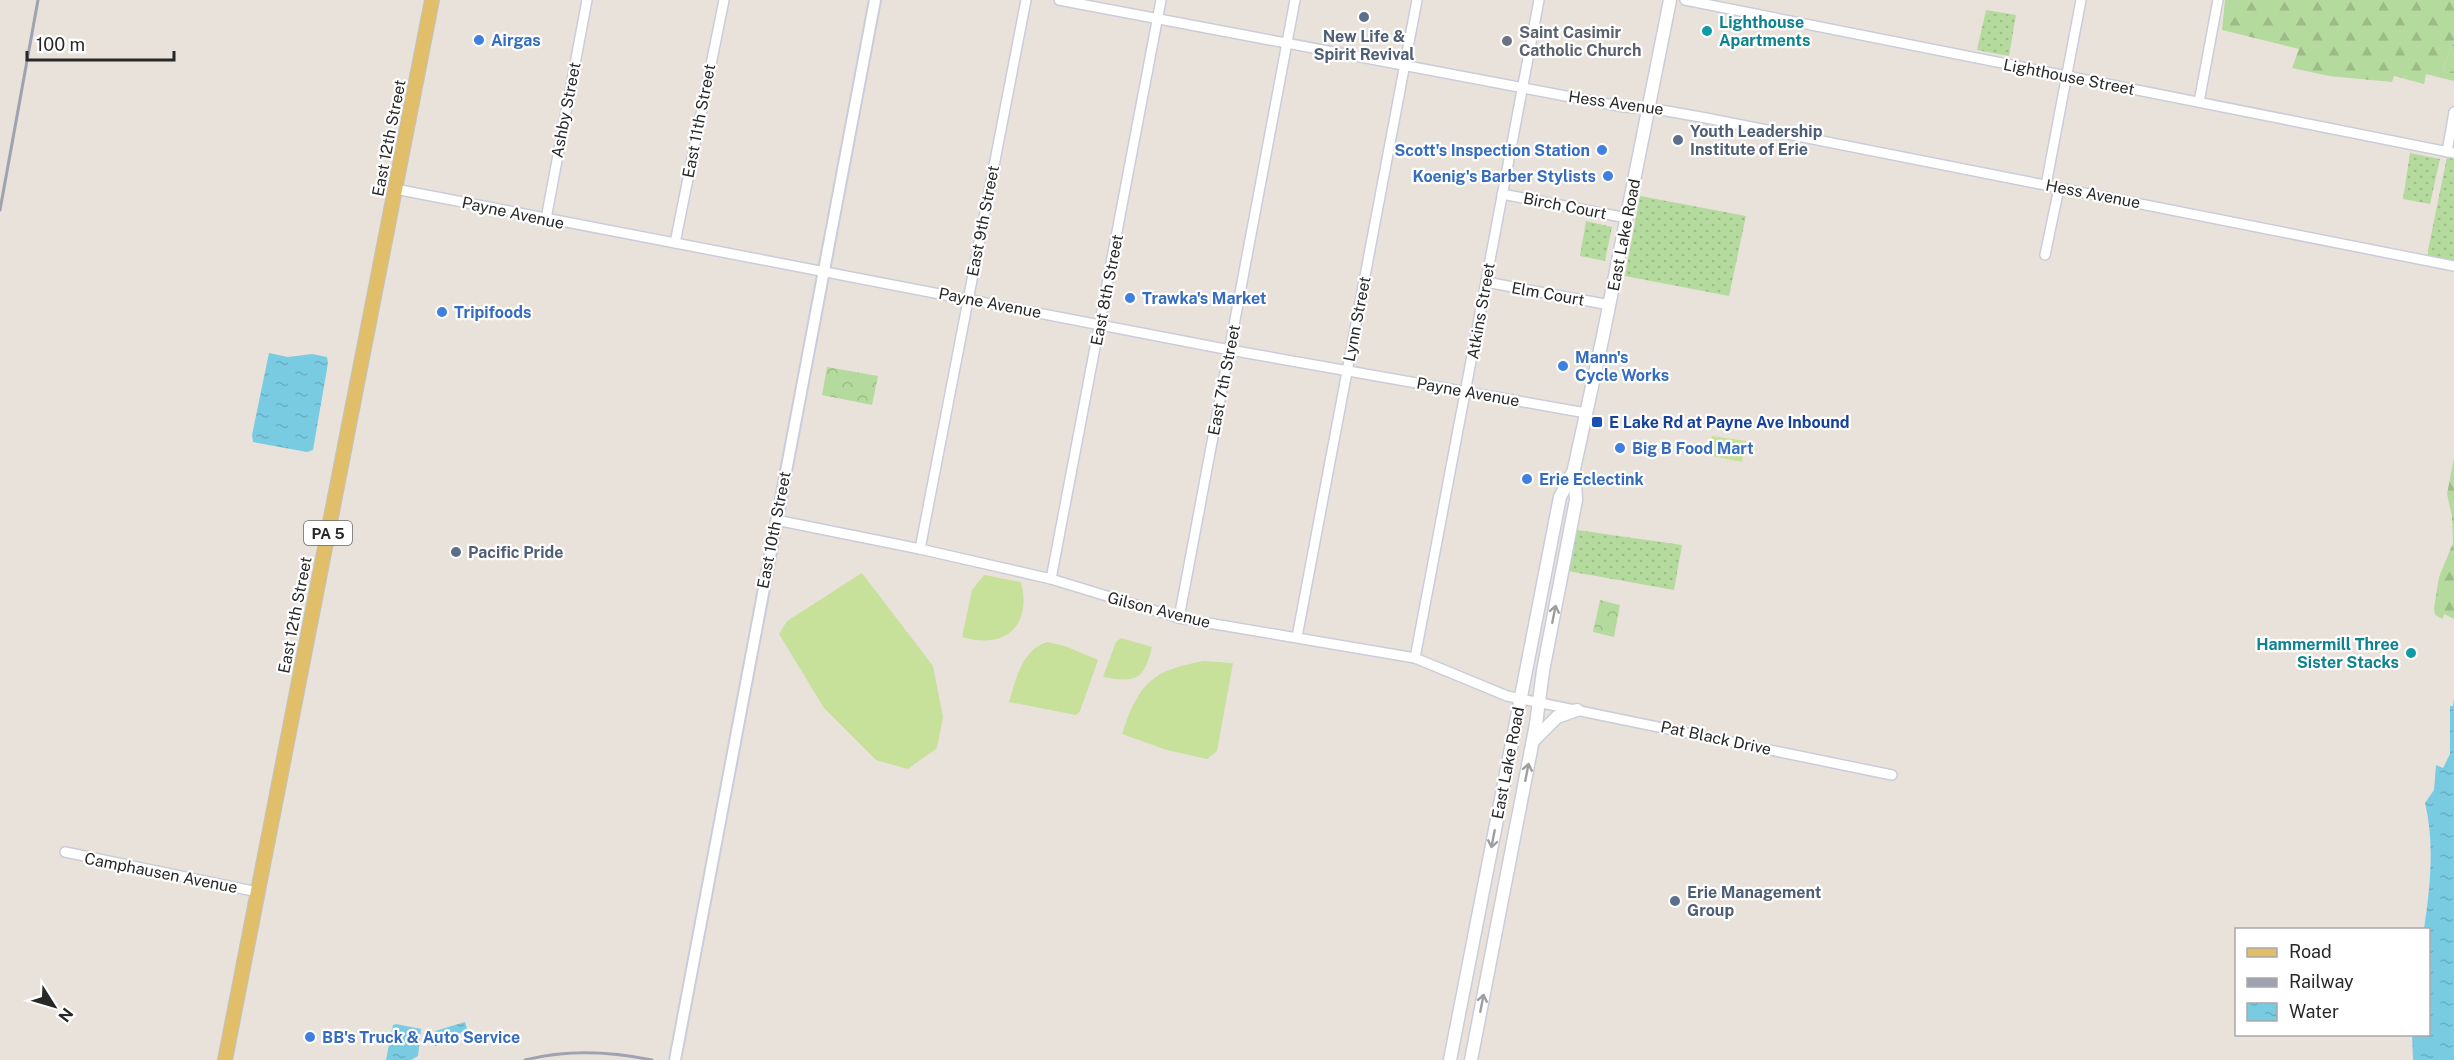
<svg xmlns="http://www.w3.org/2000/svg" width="2454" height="1060" font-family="'Public Sans',sans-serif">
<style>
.grass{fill:url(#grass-dots)}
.forest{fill:url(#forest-firs)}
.park{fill:url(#park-crowns)}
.pitch{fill:#c7e09a}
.water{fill:url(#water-ripples)}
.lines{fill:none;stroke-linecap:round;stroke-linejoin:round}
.minor-casing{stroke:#cacdd9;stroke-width:12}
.tertiary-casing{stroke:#cacdd9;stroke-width:14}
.secondary-casing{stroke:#cacdd9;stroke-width:15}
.primary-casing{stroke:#c3c3c3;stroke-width:16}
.minor{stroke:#fff;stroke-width:9}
.tertiary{stroke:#fff;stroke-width:10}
.secondary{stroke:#fff;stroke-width:12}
.primary{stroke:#e1be69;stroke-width:14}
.rail{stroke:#9fa2b0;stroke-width:3}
.oneway{stroke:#9e9e9e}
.service-dot{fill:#5c6f8a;stroke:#fff;stroke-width:2}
.culture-dot{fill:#0f9aa8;stroke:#fff;stroke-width:2}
.shop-dot{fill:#3f7fe0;stroke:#fff;stroke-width:2}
.worship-dot{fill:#6b7280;stroke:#fff;stroke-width:2}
.transit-dot{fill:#1a4fb4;stroke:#fff;stroke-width:2}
.labels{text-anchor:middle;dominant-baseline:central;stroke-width:4.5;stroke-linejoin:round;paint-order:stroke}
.shield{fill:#fff;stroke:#686868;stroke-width:1.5}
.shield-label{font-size:15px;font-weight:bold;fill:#282828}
.culture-label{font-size:16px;font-weight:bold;fill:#0d838f;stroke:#fff;text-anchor:start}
.worship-label{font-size:16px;font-weight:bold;fill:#5b616d;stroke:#fff;text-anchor:start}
.service-label{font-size:16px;font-weight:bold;fill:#4e5e75;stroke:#fff;text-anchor:start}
.shop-label{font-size:16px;font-weight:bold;fill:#366cbe;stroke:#fff;text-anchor:start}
.street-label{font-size:16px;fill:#282828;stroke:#fff}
.transit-label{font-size:16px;font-weight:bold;fill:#164399;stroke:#fff;text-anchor:start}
</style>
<defs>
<pattern id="grass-dots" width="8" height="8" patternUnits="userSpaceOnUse" patternTransform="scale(1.5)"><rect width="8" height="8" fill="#b5da9d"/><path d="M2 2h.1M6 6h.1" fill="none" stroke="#9cbb87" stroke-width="1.8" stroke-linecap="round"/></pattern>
<pattern id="forest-firs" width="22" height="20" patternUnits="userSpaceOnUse" patternTransform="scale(1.5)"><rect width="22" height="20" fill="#b5da9d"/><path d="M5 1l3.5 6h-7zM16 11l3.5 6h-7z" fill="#9cbb87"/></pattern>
<pattern id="park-crowns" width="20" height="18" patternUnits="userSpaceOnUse" patternTransform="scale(1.5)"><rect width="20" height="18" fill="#b5da9d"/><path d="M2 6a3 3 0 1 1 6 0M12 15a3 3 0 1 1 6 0" fill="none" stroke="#9cbb87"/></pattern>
<pattern id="water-ripples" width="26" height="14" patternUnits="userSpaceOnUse" patternTransform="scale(1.5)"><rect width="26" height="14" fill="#79cbe1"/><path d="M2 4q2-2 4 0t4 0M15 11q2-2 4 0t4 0" fill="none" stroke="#69aec1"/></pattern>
</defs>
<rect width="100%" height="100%" fill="#e9e2db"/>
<g class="grass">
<path d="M 1986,10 L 2016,15 L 2009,56 L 1977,50 Z"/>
<path d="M 2410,153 L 2440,159 L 2430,204 L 2403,199 Z"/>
<path d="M 2447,157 L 2454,159 L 2454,261 L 2428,256 L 2428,250 Z"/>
<path d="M 1640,196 L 1746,216 L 1729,296 L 1625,276 Z"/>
<path d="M 1586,221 L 1612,227 L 1605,261 L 1580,256 Z"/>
<path d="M 1577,530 L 1682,545 L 1674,590 L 1568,571 Z"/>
</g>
<g class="forest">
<path d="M 2225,0 L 2454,0 L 2454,40 L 2442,71 L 2454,74 L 2454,81 L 2426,74 L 2424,84 L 2394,76 L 2392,82 L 2329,76 L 2292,68 L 2299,49 L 2222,30 Z"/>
<path d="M 2454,458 L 2454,619 L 2444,614 L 2443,619 L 2435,615 L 2434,608 L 2439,577 L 2453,543 L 2452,516 L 2447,494 Z"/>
</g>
<g class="park">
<path d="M 2454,40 L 2454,74 L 2442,71 Z"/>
<path d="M 827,367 L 878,376 L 872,405 L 822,395 Z"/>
<path d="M 1600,600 L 1620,605 L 1614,637 L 1593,632 Z"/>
</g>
<g class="pitch">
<path d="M 1712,436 L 1746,441 L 1742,462 L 1708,455 Z"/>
<path d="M 862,573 L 933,666 L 943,717 L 937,748 L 908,769 L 876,760 L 824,708 L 779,634 L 787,621 Z"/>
<path d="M 984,575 L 1021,582 C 1032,626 1005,650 962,637 L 972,590 Z"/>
<path d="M 1121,638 L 1152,647 C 1144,680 1136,683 1103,677 L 1116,642 Z"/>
<path d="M 1047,642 L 1065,646 L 1098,660 L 1080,711 L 1076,715 L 1009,702 C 1016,679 1022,650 1047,642 Z"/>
<path d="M 1204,661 L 1233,663 L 1217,751 L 1207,759 L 1167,750 L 1122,734 C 1138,684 1152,670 1204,661 Z"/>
</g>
<g class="water">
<path d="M 269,353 L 288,357 L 312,354 L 327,357 L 328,363 L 313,450 L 307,452 L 253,442 L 252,435 Z"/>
<path d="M 2454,698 L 2454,1060 L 2413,1060 L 2412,1035 L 2428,1034 L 2428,930 L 2424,929 C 2430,888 2435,844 2425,803 L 2434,790 L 2436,765 L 2443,768 L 2450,754 L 2450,706 L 2453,706 Z"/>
<path d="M 465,1022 L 467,1029 L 436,1046 L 432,1045 L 435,1031 Z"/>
<path d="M 396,1024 L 421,1029 L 418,1056 L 411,1060 L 386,1060 L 393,1025 Z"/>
</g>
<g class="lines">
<g class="minor-casing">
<g id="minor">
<path d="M 1059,0 L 1624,107 L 1661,110 L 1706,118 L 2454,266"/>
<path d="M 1685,0 L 2454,153"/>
<path d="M 2199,102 L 2218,0"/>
<path d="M 2447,152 L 2454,112"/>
<path d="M 2046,185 L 2081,0"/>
<path d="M 395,189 L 1230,350 L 1586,413"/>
<path d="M 1502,194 L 1627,218"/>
<path d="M 546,219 L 587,0"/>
<path d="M 675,243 L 724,0"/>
<path d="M 2045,255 L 2059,188"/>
<path d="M 1486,282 L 1610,305"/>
<path d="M 776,520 L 920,549 L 1051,579 L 1179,618 L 1415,658 L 1507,696 L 1892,775"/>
<path d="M 920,549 L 1026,0"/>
<path d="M 1051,579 L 1161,0"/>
<path d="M 1179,618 L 1295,0"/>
<path d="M 1297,637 L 1417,0"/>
<path d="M 1415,658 L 1539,0"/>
<path d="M 65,852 L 258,892"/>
</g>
</g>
<g class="tertiary-casing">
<path id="tertiary" d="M 675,1060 L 875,0"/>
</g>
<g class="secondary-casing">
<g id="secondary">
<path d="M 1533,741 L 1557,717 L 1577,710"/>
<path d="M 1450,1060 L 1560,497 L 1574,470"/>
<path d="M 1471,1060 L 1536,724 L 1543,671 L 1576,500 L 1574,469 L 1603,336 L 1670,0"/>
</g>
</g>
<g class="primary-casing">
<path id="primary" d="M 225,1060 L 432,0"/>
</g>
<use href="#minor" class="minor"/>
<use href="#tertiary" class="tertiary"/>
<use href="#secondary" class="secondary"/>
<use href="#primary" class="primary"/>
<g class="rail">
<path d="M 0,210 L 38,0"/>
<path d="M 525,1060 C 568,1049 609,1051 652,1060"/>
</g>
</g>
<defs><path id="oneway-shaft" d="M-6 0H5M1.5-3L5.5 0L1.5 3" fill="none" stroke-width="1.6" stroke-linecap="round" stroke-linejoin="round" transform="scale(1.5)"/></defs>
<g class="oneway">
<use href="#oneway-shaft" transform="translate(1554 614) rotate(-79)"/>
<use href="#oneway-shaft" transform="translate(1527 772) rotate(-79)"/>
<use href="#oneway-shaft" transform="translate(1493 839) rotate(101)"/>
<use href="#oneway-shaft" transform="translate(1482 1003) rotate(-79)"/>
</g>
<g class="service-dot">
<circle cx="1364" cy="17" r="6"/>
<circle cx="1678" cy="140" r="6"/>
<circle cx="456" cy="552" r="6"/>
<circle cx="1675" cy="901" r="6"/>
</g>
<g class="culture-dot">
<circle cx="1707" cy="31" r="6"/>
<circle cx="2411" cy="653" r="6"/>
</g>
<g class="shop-dot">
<circle cx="479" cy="40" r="6"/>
<circle cx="1602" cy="150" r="6"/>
<circle cx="1608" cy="176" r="6"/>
<circle cx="1130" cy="298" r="6"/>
<circle cx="442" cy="312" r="6"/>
<circle cx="1563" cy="366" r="6"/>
<circle cx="1620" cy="448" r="6"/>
<circle cx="1527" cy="479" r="6"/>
<circle cx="310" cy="1037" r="6"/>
</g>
<circle class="worship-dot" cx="1507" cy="41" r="6"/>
<rect class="transit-dot" x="1591" y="416" width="12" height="12" rx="3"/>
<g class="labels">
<rect class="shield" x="304" y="521" width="48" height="24" rx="4.5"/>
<g class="shield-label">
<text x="328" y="533">PA 5</text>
</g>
<g class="culture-label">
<text x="1719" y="22">Lighthouse<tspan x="1719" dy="18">Apartments</tspan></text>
<text x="2399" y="644" text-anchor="end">Hammermill Three<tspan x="2399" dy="18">Sister Stacks</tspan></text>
</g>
<g class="worship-label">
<text x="1519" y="32">Saint Casimir<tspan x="1519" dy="18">Catholic Church</tspan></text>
</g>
<g class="service-label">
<text x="1364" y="36" text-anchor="middle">New Life &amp;<tspan x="1364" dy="18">Spirit Revival</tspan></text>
<text x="1690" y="131">Youth Leadership<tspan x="1690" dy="18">Institute of Erie</tspan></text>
<text x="468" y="552">Pacific Pride</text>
<text x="1687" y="892">Erie Management<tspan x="1687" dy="18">Group</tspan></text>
</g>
<g class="shop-label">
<text x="491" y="40">Airgas</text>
<text x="1590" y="150" text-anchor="end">Scott's Inspection Station</text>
<text x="1596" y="176" text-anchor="end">Koenig's Barber Stylists</text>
<text x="1142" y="298">Trawka's Market</text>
<text x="454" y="312">Tripifoods</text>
<text x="1575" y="357">Mann's<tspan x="1575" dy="18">Cycle Works</tspan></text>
<text x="1632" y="448">Big B Food Mart</text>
<text x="1539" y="479">Erie Eclectink</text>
<text x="322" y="1037">BB's Truck &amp; Auto Service</text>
</g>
<g class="street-label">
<text transform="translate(2069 77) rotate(11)">Lighthouse Street</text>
<text transform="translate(1616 103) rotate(8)">Hess Avenue</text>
<text transform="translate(566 110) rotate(-79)">Ashby Street</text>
<text transform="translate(699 121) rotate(-79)">East 11th Street</text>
<text transform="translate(389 138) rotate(-79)">East 12th Street</text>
<text transform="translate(2093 194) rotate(11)">Hess Avenue</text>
<text transform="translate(1565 206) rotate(11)">Birch Court</text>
<text transform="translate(513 213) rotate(12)">Payne Avenue</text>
<text transform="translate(983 221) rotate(-79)">East 9th Street</text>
<text transform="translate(1624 235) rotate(-79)">East Lake Road</text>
<text transform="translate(1107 290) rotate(-79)">East 8th Street</text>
<text transform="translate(1548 294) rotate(10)">Elm Court</text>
<text transform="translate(990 303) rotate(11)">Payne Avenue</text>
<text transform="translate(1481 311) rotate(-80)">Atkins Street</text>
<text transform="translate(1357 319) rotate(-79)">Lynn Street</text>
<text transform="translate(1224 380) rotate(-79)">East 7th Street</text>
<text transform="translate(1468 392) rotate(10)">Payne Avenue</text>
<text transform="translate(774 530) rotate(-79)">East 10th Street</text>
<text transform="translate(1159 610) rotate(14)">Gilson Avenue</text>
<text transform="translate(295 615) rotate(-79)">East 12th Street</text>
<text transform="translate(1716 738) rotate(12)">Pat Black Drive</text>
<text transform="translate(1508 763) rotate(-79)">East Lake Road</text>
<text transform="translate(161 873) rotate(11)">Camphausen Avenue</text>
</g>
<g class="transit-label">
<text x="1609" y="422">E Lake Rd at Payne Ave Inbound</text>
</g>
</g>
<rect x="2235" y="928" width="195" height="108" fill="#ffffff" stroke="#a9a9a9" stroke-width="1.5"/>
<rect x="2247" y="948" width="30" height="9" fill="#e1be69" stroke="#a9a9a9" stroke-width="1.5"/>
<text x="2289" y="958" font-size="18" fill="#282828">Road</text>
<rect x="2247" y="978" width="30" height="9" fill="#9fa2b0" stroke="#a9a9a9" stroke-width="1.5"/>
<text x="2289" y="988" font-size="18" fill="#282828">Railway</text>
<rect x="2247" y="1003" width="30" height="18" fill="url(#water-ripples)" stroke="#a9a9a9" stroke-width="1.5"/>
<text x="2289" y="1018" font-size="18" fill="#282828">Water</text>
<g transform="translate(54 1006) rotate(127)" stroke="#ffffff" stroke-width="4.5" paint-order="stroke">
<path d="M0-4.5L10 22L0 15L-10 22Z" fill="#282828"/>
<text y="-9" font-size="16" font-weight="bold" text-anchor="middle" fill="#282828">N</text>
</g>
<path d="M27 51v9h147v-9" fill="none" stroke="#282828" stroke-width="3"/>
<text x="36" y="51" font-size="18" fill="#282828" stroke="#ffffff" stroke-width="4.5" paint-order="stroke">100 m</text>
</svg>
